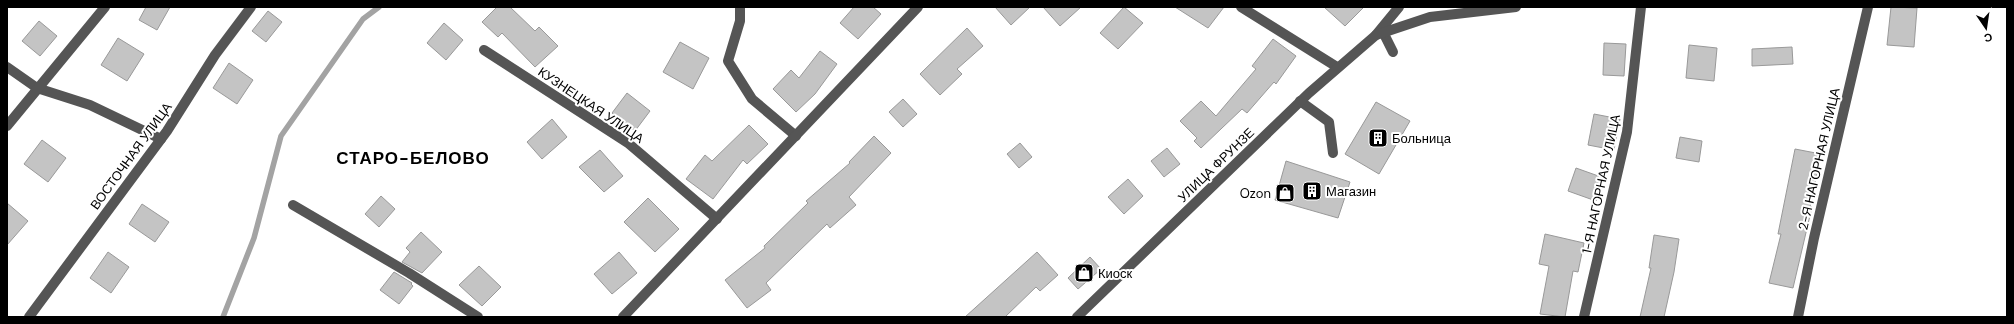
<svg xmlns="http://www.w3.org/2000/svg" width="2014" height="324" font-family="'DM Sans',sans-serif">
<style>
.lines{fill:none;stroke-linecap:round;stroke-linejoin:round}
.stream{stroke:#a3a3a3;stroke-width:5.5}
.building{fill:#c4c4c4;stroke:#999}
.minor{stroke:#555;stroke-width:10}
.labels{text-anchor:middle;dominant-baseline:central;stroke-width:4;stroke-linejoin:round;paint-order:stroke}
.street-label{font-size:13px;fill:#000;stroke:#fff}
.poi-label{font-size:13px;fill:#000;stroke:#fff;text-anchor:start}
.district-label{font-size:17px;font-weight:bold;letter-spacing:1px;fill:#000;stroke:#fff}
</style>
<rect width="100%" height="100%" fill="#fff"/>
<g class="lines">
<path class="stream" d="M 223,317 L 254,238 L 281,136 L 363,19 L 379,7"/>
</g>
<g class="building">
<path d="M 146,7 L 170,7 L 157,30 L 139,20 Z"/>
<path d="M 497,7 L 510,7 L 535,31 L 539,27 L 558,46 L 535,67 L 502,33 L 498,37 L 482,22 Z"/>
<path d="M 854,7 L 873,7 L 881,14 L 858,39 L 840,23 Z"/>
<path d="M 995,7 L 1030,7 L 1011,25 Z"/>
<path d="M 1043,7 L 1081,7 L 1060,26 Z"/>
<path d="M 1124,7 L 1143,23 L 1118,49 L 1100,33 Z"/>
<path d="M 1175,7 L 1224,7 L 1208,28 Z"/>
<path d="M 1324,7 L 1364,7 L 1345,26 Z"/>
<path d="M 1891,7 L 1917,8 L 1914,47 L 1887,45 Z"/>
<path d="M 268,11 L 282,22 L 266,42 L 252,31 Z"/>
<path d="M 39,21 L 57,36 L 40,56 L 22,41 Z"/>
<path d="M 444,23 L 463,40 L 446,60 L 427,43 Z"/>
<path d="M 967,28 L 983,46 L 957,69 L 962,74 L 940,95 L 920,74 Z"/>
<path d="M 118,38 L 144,54 L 127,81 L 101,65 Z"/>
<path d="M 1273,39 L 1296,56 L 1276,84 L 1274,82 L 1247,113 L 1242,109 L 1201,148 L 1194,141 L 1197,138 L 1180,121 L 1201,101 L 1216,116 L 1256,69 L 1252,66 Z"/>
<path d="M 680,42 L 709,58 L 693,89 L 663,72 Z"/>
<path d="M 1604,43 L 1626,44 L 1624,76 L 1603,75 Z"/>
<path d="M 1689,45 L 1717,48 L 1714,81 L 1686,78 Z"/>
<path d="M 1792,47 L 1793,64 L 1752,66 L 1752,49 Z"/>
<path d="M 820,51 L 837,64 L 815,94 L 796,112 L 773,89 L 791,70 L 799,78 Z"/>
<path d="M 229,63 L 253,80 L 237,104 L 213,88 Z"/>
<path d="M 627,93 L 650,111 L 635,131 L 612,113 Z"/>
<path d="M 903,99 L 917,114 L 903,127 L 889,112 Z"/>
<path d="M 1376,102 L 1410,121 L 1379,174 L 1345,154 Z"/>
<path d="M 1594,114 L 1620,119 L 1614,150 L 1588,145 Z"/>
<path d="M 552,119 L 567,137 L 542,159 L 527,142 Z"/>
<path d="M 749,125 L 768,144 L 747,164 L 743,160 L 713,199 L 686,179 L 705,155 L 712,161 Z"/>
<path d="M 874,136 L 891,153 L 849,197 L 856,205 L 830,228 L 827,224 L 766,283 L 771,290 L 747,308 L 725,280 L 765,248 L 764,246 L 808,203 L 806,201 L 850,163 L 849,162 Z"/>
<path d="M 1680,137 L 1702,141 L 1699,162 L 1676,158 Z"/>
<path d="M 42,140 L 66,158 L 48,182 L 24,164 Z"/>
<path d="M 1020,143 L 1032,157 L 1019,168 L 1007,154 Z"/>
<path d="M 1167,148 L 1180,164 L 1164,177 L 1151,161 Z"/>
<path d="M 1795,149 L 1821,154 L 1810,207 L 1812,207 L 1793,288 L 1769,283 L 1781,234 L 1778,234 Z"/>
<path d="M 600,150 L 623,176 L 604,192 L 579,167 Z"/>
<path d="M 1286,161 L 1350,182 L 1338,218 L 1275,200 Z"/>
<path d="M 1576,168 L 1604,178 L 1596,201 L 1568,191 Z"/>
<path d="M 1128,179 L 1143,196 L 1124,214 L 1108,197 Z"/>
<path d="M 381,196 L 395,209 L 379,227 L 365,214 Z"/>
<path d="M 648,198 L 679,229 L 655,252 L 624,222 Z"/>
<path d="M 7,203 L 28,221 L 7,245 Z"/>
<path d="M 142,204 L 169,222 L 155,242 L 129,224 Z"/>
<path d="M 421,232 L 442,252 L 422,273 L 402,262 L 410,252 L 406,248 Z"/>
<path d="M 1545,234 L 1584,243 L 1578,272 L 1573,271 L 1565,317 L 1540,314 L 1549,266 L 1539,264 Z"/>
<path d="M 1654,235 L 1679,239 L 1674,272 L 1664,317 L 1640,317 L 1651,268 L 1649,268 Z"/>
<path d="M 108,252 L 129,267 L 111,293 L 90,278 Z"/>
<path d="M 619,252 L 637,273 L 612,294 L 594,274 Z"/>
<path d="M 1037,252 L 1058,275 L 1040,291 L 1036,287 L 1005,317 L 965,317 Z"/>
<path d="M 1090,257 L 1101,269 L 1078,289 L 1068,278 Z"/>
<path d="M 479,266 L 501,287 L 482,306 L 459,285 Z"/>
<path d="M 394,272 L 412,283 L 411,284 L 413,286 L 399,304 L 380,290 Z"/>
</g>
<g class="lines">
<g class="minor">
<path d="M 740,7 L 740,21 L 728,61 L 752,99 L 796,136"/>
<path d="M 1241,7 L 1337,67"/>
<path d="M 1383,32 L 1393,52"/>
<path d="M 1376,35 L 1399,7"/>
<path d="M 484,50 L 628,143 L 717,219"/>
<path d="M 7,67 L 37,88 L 90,105 L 161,139"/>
<path d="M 1300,101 L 1329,122 L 1333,153"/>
<path d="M 7,126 L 105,7"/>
<path d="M 293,205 L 409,273 L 478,317"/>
<path d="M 29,317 L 167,131 L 215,55 L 251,7"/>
<path d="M 623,317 L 918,7"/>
<path d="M 1077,317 L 1309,93 L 1376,35 L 1430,17 L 1516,7"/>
<path d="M 1584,317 L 1627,132 L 1641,7"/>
<path d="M 1798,317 L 1814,238 L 1868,7"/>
</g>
</g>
<defs>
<g id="building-square" transform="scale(1)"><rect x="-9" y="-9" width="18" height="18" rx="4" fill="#000" stroke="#fff"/><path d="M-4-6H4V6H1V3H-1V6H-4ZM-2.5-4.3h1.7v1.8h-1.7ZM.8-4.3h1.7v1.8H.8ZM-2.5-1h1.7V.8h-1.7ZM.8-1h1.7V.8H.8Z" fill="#fff"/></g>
<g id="shop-square" transform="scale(1)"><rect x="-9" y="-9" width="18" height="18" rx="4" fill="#000" stroke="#fff"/><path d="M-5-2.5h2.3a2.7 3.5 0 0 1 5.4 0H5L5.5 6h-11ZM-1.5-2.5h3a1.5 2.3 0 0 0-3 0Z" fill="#fff"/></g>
</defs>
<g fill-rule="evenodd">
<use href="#building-square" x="1378" y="138"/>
<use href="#building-square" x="1312" y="191"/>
<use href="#shop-square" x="1285" y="193"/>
<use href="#shop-square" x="1084" y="273"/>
</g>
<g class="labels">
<g class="street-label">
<text transform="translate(591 105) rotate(34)">КУЗНЕЦКАЯ УЛИЦА</text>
<text transform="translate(131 156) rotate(-54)">ВОСТОЧНАЯ УЛИЦА</text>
<text transform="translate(1819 159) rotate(-77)">2-Я НАГОРНАЯ УЛИЦА</text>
<text transform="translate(1216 165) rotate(-44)">УЛИЦА ФРУНЗЕ</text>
<text transform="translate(1601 184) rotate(-78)">1-Я НАГОРНАЯ УЛИЦА</text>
</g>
<g class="poi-label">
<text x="1392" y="138">Больница</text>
<text x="1326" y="191">Магазин</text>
<text x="1271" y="193" text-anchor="end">Ozon</text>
<text x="1098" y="273">Киоск</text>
</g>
<g class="district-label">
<text x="413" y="158">СТАРО-БЕЛОВО</text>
</g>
</g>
<rect width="2014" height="324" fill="none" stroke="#000000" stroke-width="16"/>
<g transform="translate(1986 28) rotate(167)" stroke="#ffffff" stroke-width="3" paint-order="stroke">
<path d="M0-3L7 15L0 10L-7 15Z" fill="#000000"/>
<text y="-6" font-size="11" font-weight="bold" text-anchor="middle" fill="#000000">С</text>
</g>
</svg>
